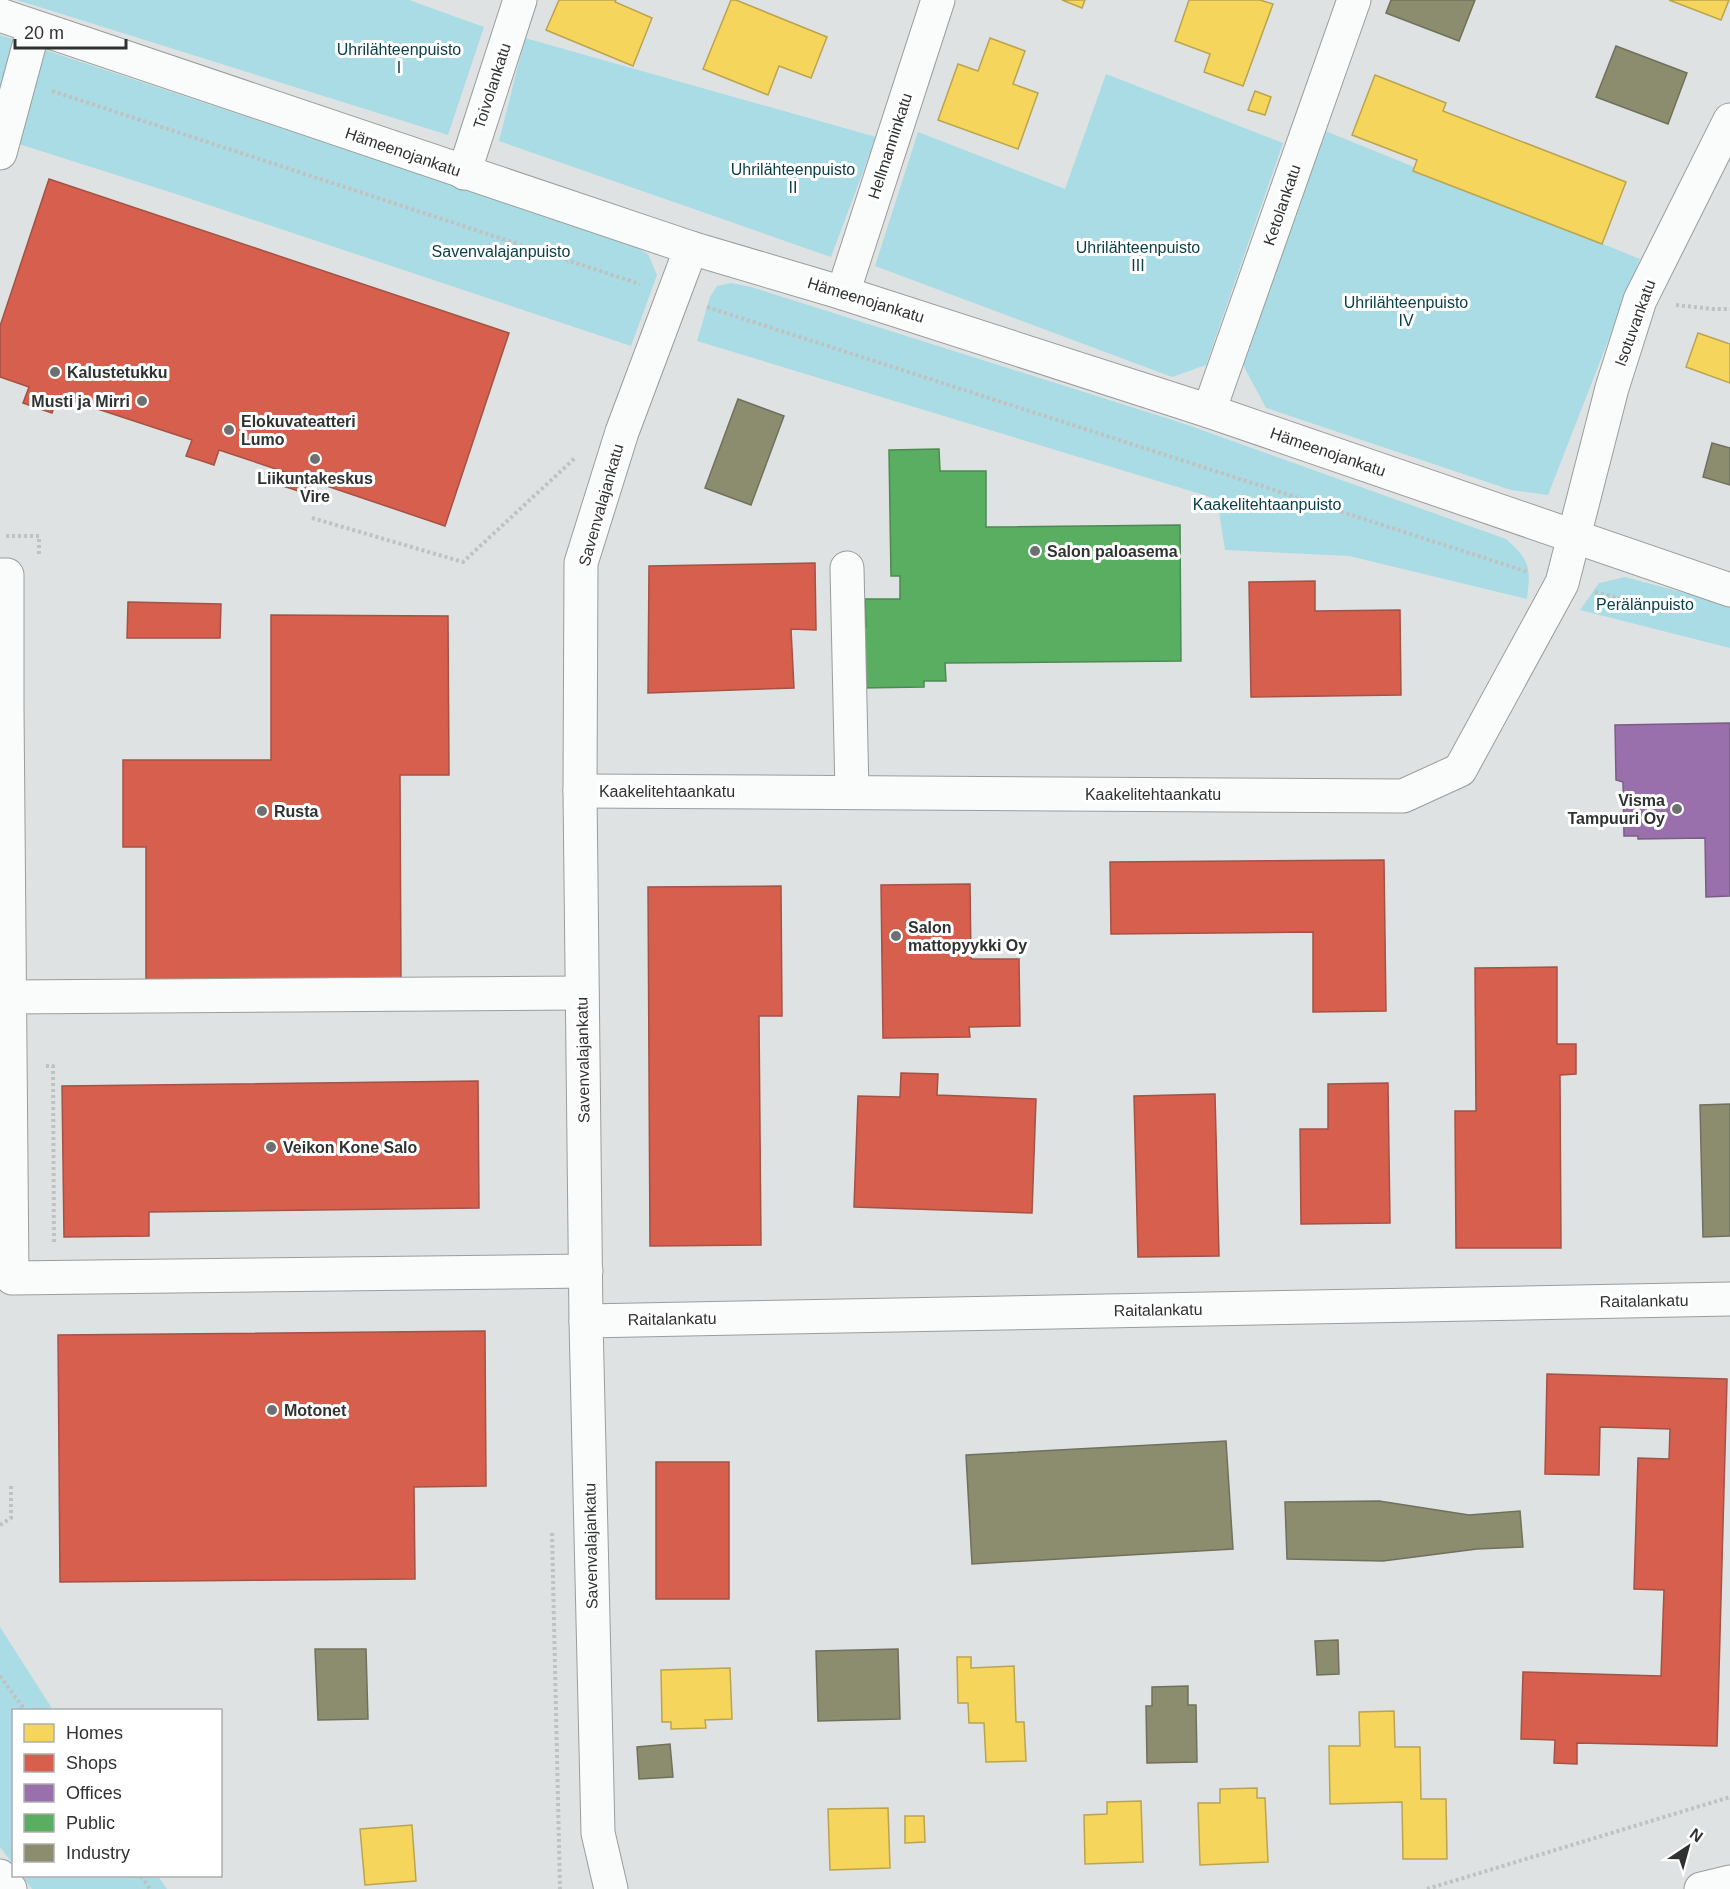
<svg xmlns="http://www.w3.org/2000/svg" width="1730" height="1889" font-family="Arial,sans-serif">
<style>
.green{fill:#aadce5}
.homes{fill:#f6d55c;stroke:#bba44f;stroke-width:1.5}
.shops{fill:#d6604d;stroke:#a45245;stroke-width:1.5}
.offices{fill:#9970ab;stroke:#7a5d87;stroke-width:1.5}
.public{fill:#5aae61;stroke:#4d8953;stroke-width:1.5}
.industry{fill:#8c8c6e;stroke:#70715c;stroke-width:1.5}
.lines{fill:none;stroke-linecap:round;stroke-linejoin:round}
.minor-casing{stroke:#9b9d9d;stroke-width:35}
.major-casing{stroke:#9b9d9d;stroke-width:35}
.path{stroke:#c0c1c1;stroke-width:4;stroke-dasharray:3 3;stroke-linecap:butt}
.minor{stroke:#fafbfb;stroke-width:33}
.major{stroke:#fafbfb;stroke-width:33}
.poi-dot{fill:#6d7070;stroke:#fff;stroke-width:2}
.labels{text-anchor:middle;dominant-baseline:central;stroke-width:6;stroke-linejoin:round;paint-order:stroke}
.park-label{font-size:16px;fill:#0b4048;stroke:#fff}
.street-label{font-size:16px;fill:#303232;stroke:#fff}
.poi-label{font-size:16px;font-weight:bold;fill:#303232;stroke:#fff;text-anchor:start}
</style>
<rect width="100%" height="100%" fill="#dfe2e2"/>
<g class="green">
<path d="M 17,0 L 409,0 L 484,27 L 448,135 Z"/>
<path d="M 0,35 L 377,160 L 503,199 L 627,242 L 648,254 L 657,275 L 631,346 L 176,194 L 0,138 Z"/>
<path d="M 525,38 L 876,137 L 831,257 L 499,141 Z"/>
<path d="M 1106,74 L 1283,143 L 1206,365 L 1172,377 L 875,266 L 918,132 L 1065,189 Z"/>
<path d="M 1323,130 L 1640,259 L 1548,495 L 1511,490 L 1266,408 L 1243,365 Z"/>
<path d="M 731,283 L 751,287 L 1182,423 L 1506,539 C 1530,560 1531,568 1527,599 L 1349,556 L 1225,550 L 1217,499 L 697,341 L 710,297 L 717,286 Z"/>
<path d="M 1625,577 L 1730,605 L 1730,648 L 1580,610 L 1599,583 Z"/>
<path d="M 0,1627 L 53,1710 L 14,1710 L 13,1864 L 0,1847 Z"/>
<path d="M 22,1876 L 158,1876 L 167,1889 L 32,1889 Z"/>
</g>
<g class="homes">
<path d="M 559,0 L 616,0 L 615,2 L 652,18 L 633,66 L 546,30 Z"/>
<path d="M 731,0 L 736,0 L 827,37 L 811,78 L 779,66 L 768,95 L 703,69 Z"/>
<path d="M 1062,0 L 1085,0 L 1082,8 Z"/>
<path d="M 1189,0 L 1260,0 L 1273,4 L 1243,86 L 1204,72 L 1210,54 L 1175,41 Z"/>
<path d="M 1669,0 L 1729,0 L 1721,20 Z"/>
<path d="M 990,38 L 1025,51 L 1013,84 L 1038,93 L 1018,149 L 938,120 L 958,64 L 978,71 Z"/>
<path d="M 1375,75 L 1446,103 L 1443,111 L 1626,182 L 1602,244 L 1413,171 L 1417,160 L 1352,135 Z"/>
<path d="M 1255,91 L 1271,97 L 1265,115 L 1248,110 Z"/>
<path d="M 1698,333 L 1730,344 L 1730,383 L 1686,367 Z"/>
<path d="M 957,1657 L 971,1657 L 971,1668 L 1014,1666 L 1016,1722 L 1024,1722 L 1026,1761 L 986,1762 L 984,1723 L 969,1723 L 968,1703 L 958,1703 Z"/>
<path d="M 730,1668 L 732,1719 L 705,1720 L 706,1728 L 671,1729 L 671,1722 L 662,1722 L 661,1670 Z"/>
<path d="M 1394,1711 L 1395,1747 L 1420,1747 L 1421,1799 L 1446,1799 L 1447,1859 L 1403,1859 L 1402,1802 L 1330,1804 L 1329,1746 L 1360,1746 L 1359,1712 Z"/>
<path d="M 1257,1788 L 1257,1798 L 1265,1798 L 1268,1862 L 1200,1865 L 1198,1803 L 1220,1803 L 1220,1789 Z"/>
<path d="M 1141,1801 L 1143,1862 L 1085,1864 L 1084,1815 L 1107,1814 L 1107,1802 Z"/>
<path d="M 888,1808 L 890,1868 L 830,1870 L 828,1809 Z"/>
<path d="M 905,1816 L 924,1816 L 925,1842 L 905,1843 Z"/>
<path d="M 412,1825 L 416,1881 L 365,1885 L 360,1829 Z"/>
</g>
<g class="shops">
<path d="M 49,179 L 509,333 L 445,526 L 315,482 L 311,495 L 283,486 L 288,473 L 219,450 L 214,465 L 199,460 L 186,456 L 192,440 L 58,396 L 52,413 L 23,403 L 29,387 L 0,377 L 0,326 Z"/>
<path d="M 815,563 L 816,630 L 791,629 L 794,688 L 648,693 L 649,566 Z"/>
<path d="M 1315,581 L 1315,611 L 1400,610 L 1401,695 L 1251,697 L 1249,582 Z"/>
<path d="M 128,602 L 221,604 L 220,638 L 127,638 Z"/>
<path d="M 271,615 L 448,616 L 449,775 L 400,775 L 401,983 L 146,983 L 146,847 L 123,847 L 123,760 L 271,760 Z"/>
<path d="M 1384,860 L 1386,1011 L 1313,1012 L 1313,932 L 1111,934 L 1110,862 Z"/>
<path d="M 970,884 L 971,959 L 1019,959 L 1020,1026 L 969,1027 L 970,1037 L 883,1038 L 881,885 Z"/>
<path d="M 781,886 L 782,1016 L 759,1016 L 761,1245 L 650,1246 L 648,887 Z"/>
<path d="M 1557,967 L 1557,1044 L 1576,1044 L 1576,1074 L 1560,1075 L 1561,1248 L 1456,1248 L 1455,1111 L 1476,1111 L 1475,968 Z"/>
<path d="M 901,1073 L 938,1074 L 937,1095 L 1036,1099 L 1032,1213 L 854,1207 L 858,1096 L 900,1097 Z"/>
<path d="M 478,1081 L 479,1208 L 149,1212 L 149,1236 L 64,1237 L 62,1086 Z"/>
<path d="M 1388,1083 L 1390,1223 L 1301,1224 L 1300,1129 L 1328,1129 L 1328,1084 Z"/>
<path d="M 1215,1094 L 1219,1256 L 1138,1257 L 1134,1096 Z"/>
<path d="M 485,1331 L 486,1486 L 414,1487 L 415,1579 L 60,1582 L 58,1335 Z"/>
<path d="M 1547,1374 L 1727,1379 L 1717,1746 L 1577,1743 L 1577,1764 L 1554,1763 L 1555,1740 L 1521,1739 L 1523,1672 L 1661,1676 L 1664,1590 L 1634,1589 L 1638,1458 L 1669,1459 L 1670,1429 L 1600,1427 L 1599,1475 L 1545,1474 Z"/>
<rect x="656" y="1462" width="73" height="137"/>
</g>
<path class="offices" d="M 1730,723 L 1730,896 L 1706,897 L 1705,838 L 1638,839 L 1638,836 L 1624,836 L 1623,782 L 1616,780 L 1615,725 Z"/>
<path class="public" d="M 939,449 L 940,471 L 986,471 L 986,527 L 1180,525 L 1181,661 L 945,663 L 946,681 L 924,681 L 924,687 L 860,688 L 859,627 L 866,627 L 865,599 L 900,599 L 900,576 L 891,576 L 889,450 Z"/>
<g class="industry">
<path d="M 1391,0 L 1475,0 L 1459,41 L 1386,13 Z"/>
<path d="M 1616,46 L 1687,73 L 1668,124 L 1596,97 Z"/>
<path d="M 738,399 L 784,416 L 751,505 L 705,488 Z"/>
<path d="M 1712,443 L 1730,448 L 1730,485 L 1703,477 Z"/>
<path d="M 1730,1104 L 1730,1236 L 1703,1237 L 1700,1105 Z"/>
<path d="M 1226,1441 L 1233,1549 L 972,1564 L 966,1455 Z"/>
<path d="M 1379,1501 L 1469,1515 L 1520,1511 L 1523,1547 L 1477,1549 L 1383,1561 L 1287,1559 L 1285,1502 Z"/>
<path d="M 1338,1640 L 1339,1674 L 1317,1675 L 1315,1641 Z"/>
<path d="M 315,1649 L 366,1649 L 368,1719 L 318,1720 Z"/>
<path d="M 898,1649 L 900,1719 L 818,1721 L 816,1651 Z"/>
<path d="M 1188,1686 L 1188,1705 L 1196,1705 L 1197,1762 L 1147,1763 L 1146,1706 L 1152,1706 L 1152,1687 Z"/>
<path d="M 670,1744 L 673,1777 L 639,1779 L 637,1747 Z"/>
</g>
<g class="lines">
<g class="minor-casing">
<g id="minor">
<path d="M 0,15 L 691,248 L 843,293 L 1209,411 L 1730,590"/>
<path d="M 0,153 L 34,27"/>
<path d="M 464,173 L 520,0"/>
<path d="M 843,293 L 938,0"/>
<path d="M 1209,411 L 1354,0"/>
<path d="M 847,568 L 852,792"/>
<path d="M 0,575 L 7,575 L 7,708 L 12,1278 L 586,1271"/>
<path d="M 580,791 L 1403,796 L 1460,770 L 1562,583 L 1612,388 L 1640,300 L 1730,120"/>
<path d="M 10,997 L 582,993"/>
<path d="M 586,1321 L 1730,1299"/>
<path d="M 611,1889 L 598,1833 L 586,1321 L 580,791 L 581,563 L 622,432 L 691,248"/>
</g>
</g>
<g class="major-casing">
<g id="major">
<path d="M 0,1876 L 10,1889"/>
<path d="M 1701,1889 L 1730,1882"/>
</g>
</g>
<g class="path">
<path d="M 52,91 L 640,284"/>
<path d="M 1676,305 L 1713,309 L 1730,309"/>
<path d="M 707,307 L 1528,572"/>
<path d="M 312,518 L 463,562 L 575,458"/>
<path d="M 6,536 L 39,536 L 39,556"/>
<path d="M 1595,592 L 1673,611"/>
<path d="M 46,1066 L 53,1066 L 54,1244"/>
<path d="M 0,1525 L 11,1518 L 11,1483"/>
<path d="M 552,1533 L 560,1889"/>
<path d="M 0,1676 L 25,1710"/>
<path d="M 141,1876 L 150,1889"/>
<path d="M 1427,1889 L 1730,1797"/>
</g>
<use href="#minor" class="minor"/>
<use href="#major" class="major"/>
</g>
<g class="poi-dot">
<circle cx="55" cy="372" r="6"/>
<circle cx="142" cy="401" r="6"/>
<circle cx="229" cy="430" r="6"/>
<circle cx="315" cy="459" r="6"/>
<circle cx="1035" cy="551" r="6"/>
<circle cx="1677" cy="809" r="6"/>
<circle cx="262" cy="811" r="6"/>
<circle cx="896" cy="936" r="6"/>
<circle cx="271" cy="1147" r="6"/>
<circle cx="272" cy="1410" r="6"/>
</g>
<g class="labels">
<g class="park-label">
<text x="399" y="49">Uhrilähteenpuisto<tspan x="399" dy="18">I</tspan></text>
<text x="793" y="169">Uhrilähteenpuisto<tspan x="793" dy="18">II</tspan></text>
<text x="1138" y="247">Uhrilähteenpuisto<tspan x="1138" dy="18">III</tspan></text>
<text x="501" y="251">Savenvalajanpuisto</text>
<text x="1406" y="302">Uhrilähteenpuisto<tspan x="1406" dy="18">IV</tspan></text>
<text x="1267" y="504">Kaakelitehtaanpuisto</text>
<text x="1645" y="604">Perälänpuisto</text>
</g>
<g class="street-label">
<text transform="translate(492 86) rotate(-72)">Toivolankatu</text>
<text transform="translate(890 146) rotate(-72)">Hellmanninkatu</text>
<text transform="translate(403 152) rotate(19)">Hämeenojankatu</text>
<text transform="translate(1282 205) rotate(-71)">Ketolankatu</text>
<text transform="translate(866 300) rotate(17)">Hämeenojankatu</text>
<text transform="translate(1635 323) rotate(-70)">Isotuvankatu</text>
<text transform="translate(1328 452) rotate(19)">Hämeenojankatu</text>
<text transform="translate(601 505) rotate(-74)">Savenvalajankatu</text>
<text x="667" y="791">Kaakelitehtaankatu</text>
<text x="1153" y="794">Kaakelitehtaankatu</text>
<text transform="translate(583 1060) rotate(-91)">Savenvalajankatu</text>
<text transform="translate(1644 1301) rotate(-1)">Raitalankatu</text>
<text transform="translate(1158 1310) rotate(-1)">Raitalankatu</text>
<text transform="translate(672 1319) rotate(-1)">Raitalankatu</text>
<text transform="translate(591 1546) rotate(-91)">Savenvalajankatu</text>
</g>
<g class="poi-label">
<text x="67" y="372">Kalustetukku</text>
<text x="130" y="401" text-anchor="end">Musti ja Mirri</text>
<text x="241" y="421">Elokuvateatteri<tspan x="241" dy="18">Lumo</tspan></text>
<text x="315" y="478" text-anchor="middle">Liikuntakeskus<tspan x="315" dy="18">Vire</tspan></text>
<text x="1047" y="551">Salon paloasema</text>
<text x="1665" y="800" text-anchor="end">Visma<tspan x="1665" dy="18">Tampuuri Oy</tspan></text>
<text x="274" y="811">Rusta</text>
<text x="908" y="927">Salon<tspan x="908" dy="18">mattopyykki Oy</tspan></text>
<text x="283" y="1147">Veikon Kone Salo</text>
<text x="284" y="1410">Motonet</text>
</g>
</g>
<rect x="12" y="1709" width="210" height="168" fill="#ffffff" stroke="#acadad" stroke-width="1.5"/>
<rect x="24" y="1724" width="30" height="18" fill="#f6d55c" stroke="#acadad" stroke-width="1.5"/>
<text x="66" y="1739" font-size="18" fill="#303232">Homes</text>
<rect x="24" y="1754" width="30" height="18" fill="#d6604d" stroke="#acadad" stroke-width="1.5"/>
<text x="66" y="1769" font-size="18" fill="#303232">Shops</text>
<rect x="24" y="1784" width="30" height="18" fill="#9970ab" stroke="#acadad" stroke-width="1.5"/>
<text x="66" y="1799" font-size="18" fill="#303232">Offices</text>
<rect x="24" y="1814" width="30" height="18" fill="#5aae61" stroke="#acadad" stroke-width="1.5"/>
<text x="66" y="1829" font-size="18" fill="#303232">Public</text>
<rect x="24" y="1844" width="30" height="18" fill="#8c8c6e" stroke="#acadad" stroke-width="1.5"/>
<text x="66" y="1859" font-size="18" fill="#303232">Industry</text>
<g transform="translate(1688 1847) rotate(36)" stroke="#ffffff" stroke-width="4.5" paint-order="stroke">
<path d="M0-4.5L10 22L0 15L-10 22Z" fill="#303232"/>
<text y="-9" font-size="16" font-weight="bold" text-anchor="middle" fill="#303232">N</text>
</g>
<path d="M15 39v9h111v-9" fill="none" stroke="#303232" stroke-width="3"/>
<text x="24" y="39" font-size="18" fill="#303232" stroke="#ffffff" stroke-width="4.5" paint-order="stroke">20 m</text>
</svg>
